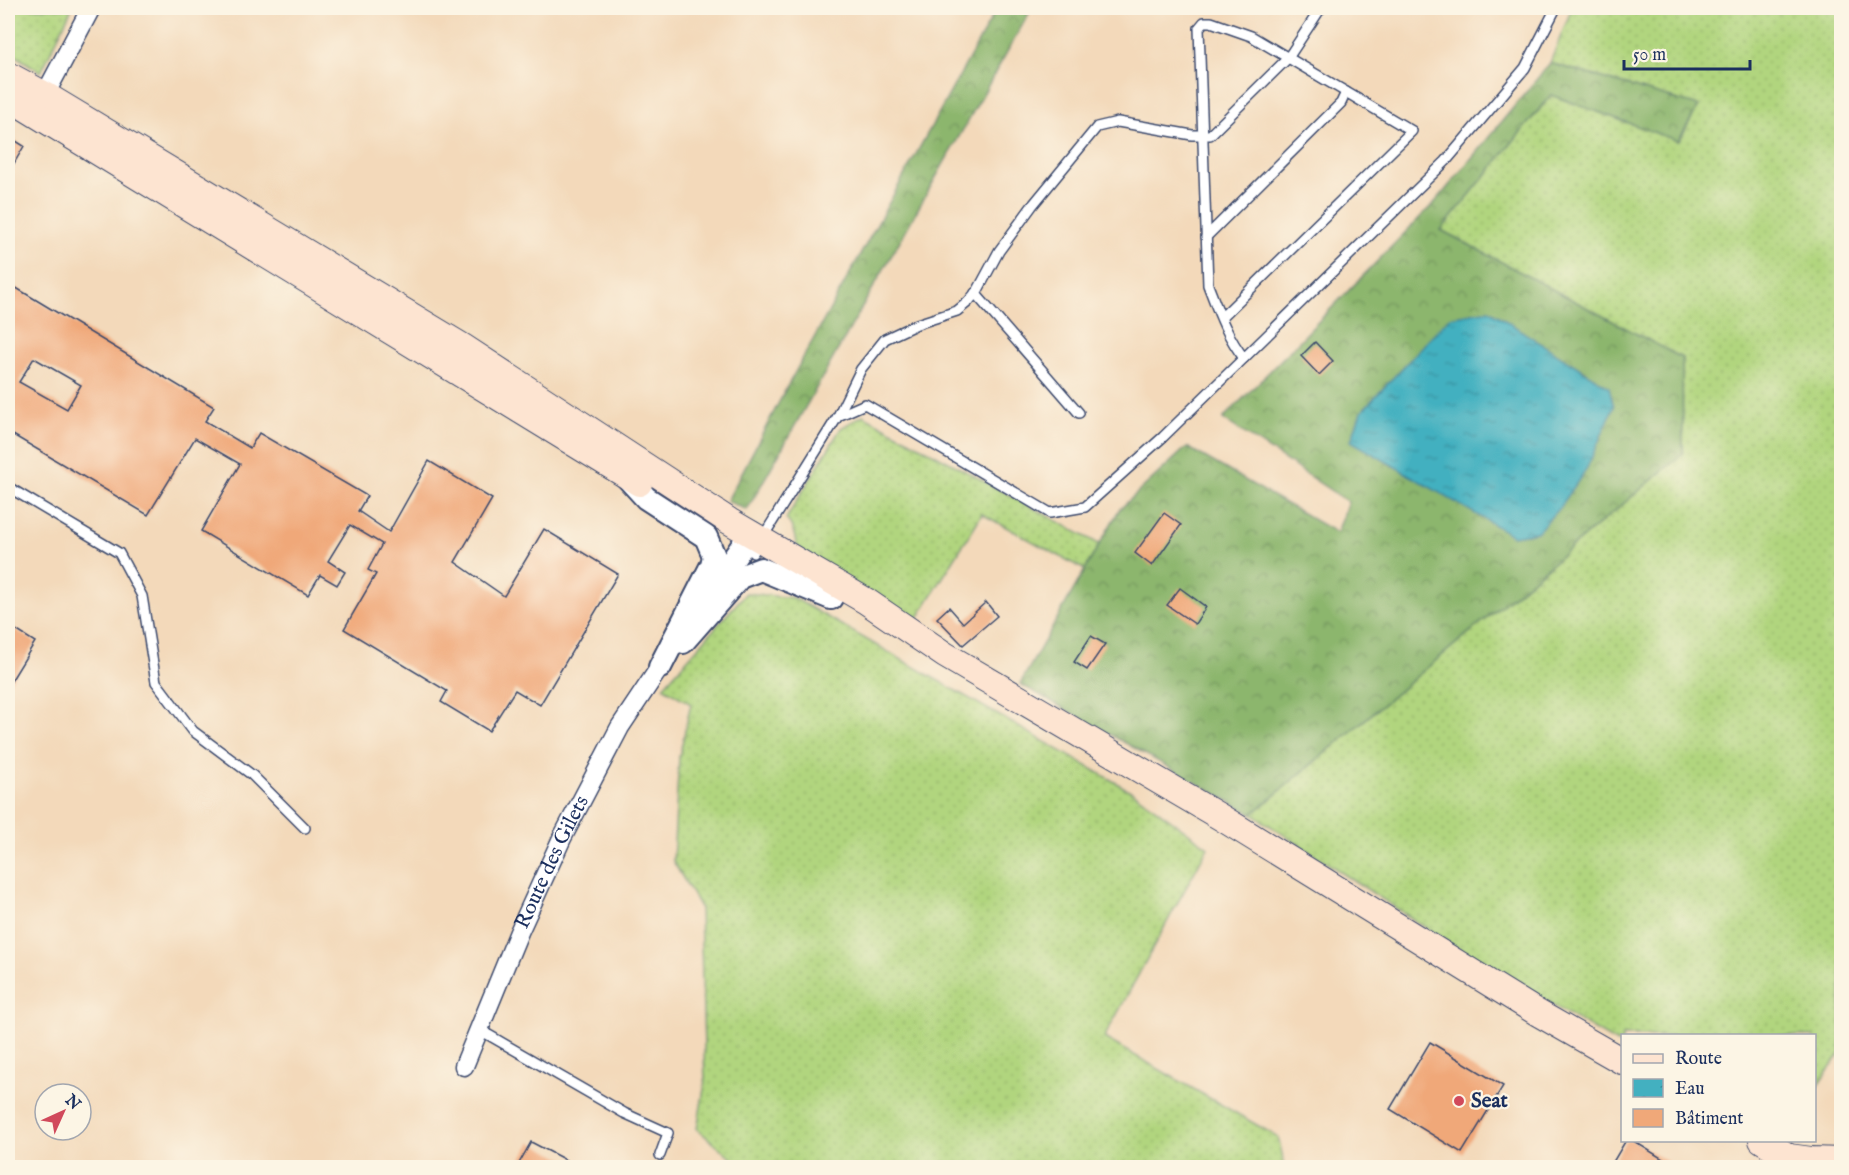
<svg xmlns="http://www.w3.org/2000/svg" width="1849" height="1175" font-family="'IM FELL English',serif">
<style>
.grass{fill:url(#grass-dots);stroke:#66826e;stroke-width:1.5}
.forest{fill:url(#forest-crowns);stroke:#547266;stroke-width:1.5}
.water{fill:url(#water-ripples);stroke:#2f708f;stroke-width:1.5}
.building{fill:#f0a879;fill-rule:evenodd}
.lines{fill:none;stroke-linecap:round;stroke-linejoin:round}
.service-casing{stroke:#3b486c;stroke-width:12}
.minor-casing{stroke:#3b486c;stroke-width:21}
.tertiary-casing{stroke:#3b486c;stroke-width:26}
.secondary-casing{stroke:#3b486c;stroke-width:28}
.service{stroke:#fff;stroke-width:9}
.minor{stroke:#fff;stroke-width:18}
.tertiary{stroke:#fff;stroke-width:22}
.secondary{stroke:#fde4d1;stroke-width:26}
.poi-dot{fill:#d1495b;stroke:#fcf5e5;stroke-width:2}
.labels{text-anchor:middle;dominant-baseline:central;stroke-width:4.5;stroke-linejoin:round;paint-order:stroke}
.street-label{font-size:21px;fill:#1b2f5e;stroke:#fcf5e5}
.poi-label{font-size:21px;font-weight:bold;fill:#1b2f5e;stroke:#fcf5e5;text-anchor:start}
</style>
<defs>
<pattern id="grass-dots" width="8" height="8" patternUnits="userSpaceOnUse" patternTransform="scale(1.5)"><rect width="8" height="8" fill="#b1d57e"/><path d="M2 2h.1M6 6h.1" fill="none" stroke="#98b76f" stroke-width="1.8" stroke-linecap="round"/></pattern>
<pattern id="forest-crowns" width="20" height="18" patternUnits="userSpaceOnUse" patternTransform="scale(1.5)"><rect width="20" height="18" fill="#8cb66d"/><path d="M2 6a3 3 0 1 1 6 0M12 15a3 3 0 1 1 6 0" fill="none" stroke="#72945d"/></pattern>
<pattern id="water-ripples" width="26" height="14" patternUnits="userSpaceOnUse" patternTransform="scale(1.5)"><rect width="26" height="14" fill="#43b0c0"/><path d="M2 4q2-2 4 0t4 0M15 11q2-2 4 0t4 0" fill="none" stroke="#37909f"/></pattern>
</defs>
<rect width="100%" height="100%" fill="#fcf5e5"/>
<filter id="ink" filterUnits="userSpaceOnUse"><feTurbulence type="fractalNoise" baseFrequency=".0167" numOctaves="2"/><feDisplacementMap in="SourceGraphic" scale="12" xChannelSelector="R" yChannelSelector="G"/><feConvolveMatrix kernelMatrix="1 2 1 2 8 2 1 2 1" color-interpolation-filters="sRGB"/></filter>
<filter id="wash" filterUnits="userSpaceOnUse"><feTurbulence type="fractalNoise" baseFrequency=".008" numOctaves="4" result="noise"/><feDisplacementMap in="SourceGraphic" scale="24" xChannelSelector="R" yChannelSelector="G"/><feGaussianBlur stdDeviation="1.35" result="paint"/><feColorMatrix in="noise" values="0 0 0 0 0 0 0 0 0 0 0 0 0 0 0 0 0 1.4 0 .05"/><feComposite in="paint" operator="in"/></filter>
<g filter="url(#wash)">
<rect width="100%" height="100%" fill="#f3d9ba"/>
<g class="grass">
<path d="M 8,8 L 72,8 L 41,72 L 8,51 Z"/>
<path d="M 1572,8 L 1841,8 L 1841,1053 L 1815,1089 L 1814,1036 L 1622,1036 L 1622,1046 L 1466,954 L 1252,814 L 1683,454 L 1682,358 L 1441,230 L 1551,95 L 1679,141 L 1698,106 L 1550,63 Z"/>
<path d="M 863,415 L 1099,544 L 1085,570 L 982,514 L 916,621 L 799,550 C 793,538 796,529 786,519 L 841,428 Z"/>
<path d="M 746,593 L 794,598 L 1134,793 L 1208,847 L 1104,1038 L 1278,1137 L 1285,1167 L 742,1167 L 697,1129 L 705,1083 L 700,907 L 673,861 L 679,757 L 691,704 L 663,687 Z"/>
</g>
<g class="forest">
<path d="M 997,8 L 1032,8 L 747,510 L 727,501 L 788,385 Z"/>
<path d="M 1550,63 L 1699,106 L 1678,141 L 1551,95 L 1441,230 L 1682,358 L 1683,454 L 1252,814 L 1020,684 L 1119,510 L 1187,447 L 1337,533 L 1348,502 L 1223,419 L 1438,199 Z"/>
</g>
<path class="water" d="M 1489,310 L 1609,387 L 1614,407 L 1587,468 L 1561,506 L 1537,532 L 1513,536 L 1351,441 L 1361,412 L 1450,317 Z"/>
<g id="blocks">
<g class="building">
<path d="M 8,136 L 24,146 L 8,174 Z"/>
<path d="M 8,283 L 214,407 L 205,421 L 250,448 L 259,433 L 367,496 L 358,511 L 389,532 L 429,461 L 492,499 L 455,562 L 504,596 L 544,529 L 618,574 L 540,705 L 515,690 L 489,731 L 441,702 L 447,691 L 344,629 L 376,574 L 368,570 L 382,544 L 350,525 L 328,561 L 345,572 L 337,585 L 320,575 L 308,595 L 201,531 L 240,464 L 195,438 L 148,515 L 8,432 ZM 34,358 L 81,385 L 67,409 L 19,382 Z"/>
<path d="M 1315,342 L 1333,361 L 1319,375 L 1301,356 Z"/>
<path d="M 1164,513 L 1181,525 L 1152,566 L 1135,553 Z"/>
<path d="M 1180,588 L 1206,607 L 1195,624 L 1167,605 Z"/>
<path d="M 986,602 L 997,616 L 963,645 L 937,618 L 949,607 L 963,623 Z"/>
<path d="M 8,625 L 35,642 L 8,686 Z"/>
<path d="M 1091,636 L 1105,644 L 1087,670 L 1074,662 Z"/>
<path d="M 1430,1042 L 1503,1086 L 1462,1153 L 1390,1109 Z"/>
<path d="M 1626,1140 L 1632,1140 L 1676,1167 L 1610,1167 Z"/>
<path d="M 531,1142 L 579,1167 L 517,1167 Z"/>
</g>
</g>
</g>
<g filter="url(#ink)">
<use href="#blocks" fill-opacity="0" stroke="#3b486c" stroke-width="1.5"/>
<g class="lines">
<g class="service-casing">
<g id="service">
<path d="M 1206,237 L 1341,103 L 1346,92"/>
<path d="M 975,293 L 1079,413"/>
<path d="M 1221,318 L 1412,131 L 1251,36 L 1211,22 L 1204,22 L 1199,28 L 1208,285 C 1218,311 1227,337 1244,358"/>
<path d="M 838,416 L 861,369 L 885,339 L 917,324 L 957,311 L 968,302 L 978,290 L 999,251 L 1032,206 L 1097,127 L 1118,122 L 1192,135 L 1210,135 L 1288,58 L 1321,8"/>
<path d="M 8,487 L 119,553 L 142,596 L 156,682 L 193,731 L 252,775 L 305,828"/>
<path d="M 753,553 L 838,416 L 865,404 L 1050,513 L 1085,507 L 1163,437 L 1446,161 L 1525,68 L 1556,8"/>
<path d="M 480,1030 L 624,1113 L 668,1133 L 660,1155"/>
</g>
</g>
<g class="minor-casing">
<g id="minor">
<path d="M 40,104 L 91,8"/>
<path id="s1" d="M 464,1066 L 519,932 L 562,838 L 620,727 L 660,667"/>
</g>
</g>
<g class="tertiary-casing">
<g id="tertiary">
<path d="M 623,473 L 646,498 L 706,537 L 714,556 L 712,565 L 660,667"/>
<path d="M 713,589 L 751,533"/>
<path d="M 683,642 L 740,577 L 761,569 L 831,598"/>
</g>
</g>
<g class="secondary-casing">
<g id="secondary">
<path d="M 8,75 L 45,95 L 463,347 L 729,521 L 866,601 L 945,655 L 1222,818 L 1538,1013 L 1622,1061"/>
<path d="M 8,97 L 639,483"/>
<path d="M 1762,1140 L 1789,1157 L 1811,1160 L 1842,1161"/>
</g>
</g>
<use href="#service" class="service"/>
<use href="#minor" class="minor"/>
<use href="#tertiary" class="tertiary"/>
<use href="#secondary" class="secondary"/>
</g>
</g>
<circle class="poi-dot" cx="1459" cy="1101" r="6"/>
<g class="labels">
<g class="street-label">
<text stroke="none"><textPath href="#s1" startOffset="222">Route des Gilets</textPath></text>
</g>
<g class="poi-label">
<text x="1471" y="1101">Seat</text>
</g>
</g>
<rect width="1849" height="1175" fill="none" stroke="#fcf5e5" stroke-width="30"/>
<rect x="1621" y="1034" width="195" height="108" fill="#fcf5e5" stroke="#a2a6af" stroke-width="1.5"/>
<rect x="1633" y="1054" width="30" height="9" fill="#fde4d1" stroke="#a2a6af" stroke-width="1.5"/>
<text x="1675" y="1064" font-size="18" fill="#1b2f5e">Route</text>
<rect x="1633" y="1079" width="30" height="18" fill="url(#water-ripples)" stroke="#a2a6af" stroke-width="1.5"/>
<text x="1675" y="1094" font-size="18" fill="#1b2f5e">Eau</text>
<rect x="1633" y="1109" width="30" height="18" fill="#f0a879" stroke="#a2a6af" stroke-width="1.5"/>
<text x="1675" y="1124" font-size="18" fill="#1b2f5e">Bâtiment</text>
<g transform="translate(63 1112) rotate(45)"><circle r="28" fill="#fcf5e5" stroke="#a2a6af" stroke-width="1.5"/>
<path d="M0-4.5L10 22L0 15L-10 22Z" fill="#d1495b"/>
<text y="-9" font-size="16" font-weight="bold" text-anchor="middle" fill="#1b2f5e">N</text>
</g>
<path d="M1624 60v9h126v-9" fill="none" stroke="#1b2f5e" stroke-width="3"/>
<text x="1633" y="60" font-size="18" fill="#1b2f5e" stroke="#fcf5e5" stroke-width="4.5" paint-order="stroke">50 m</text>
</svg>
